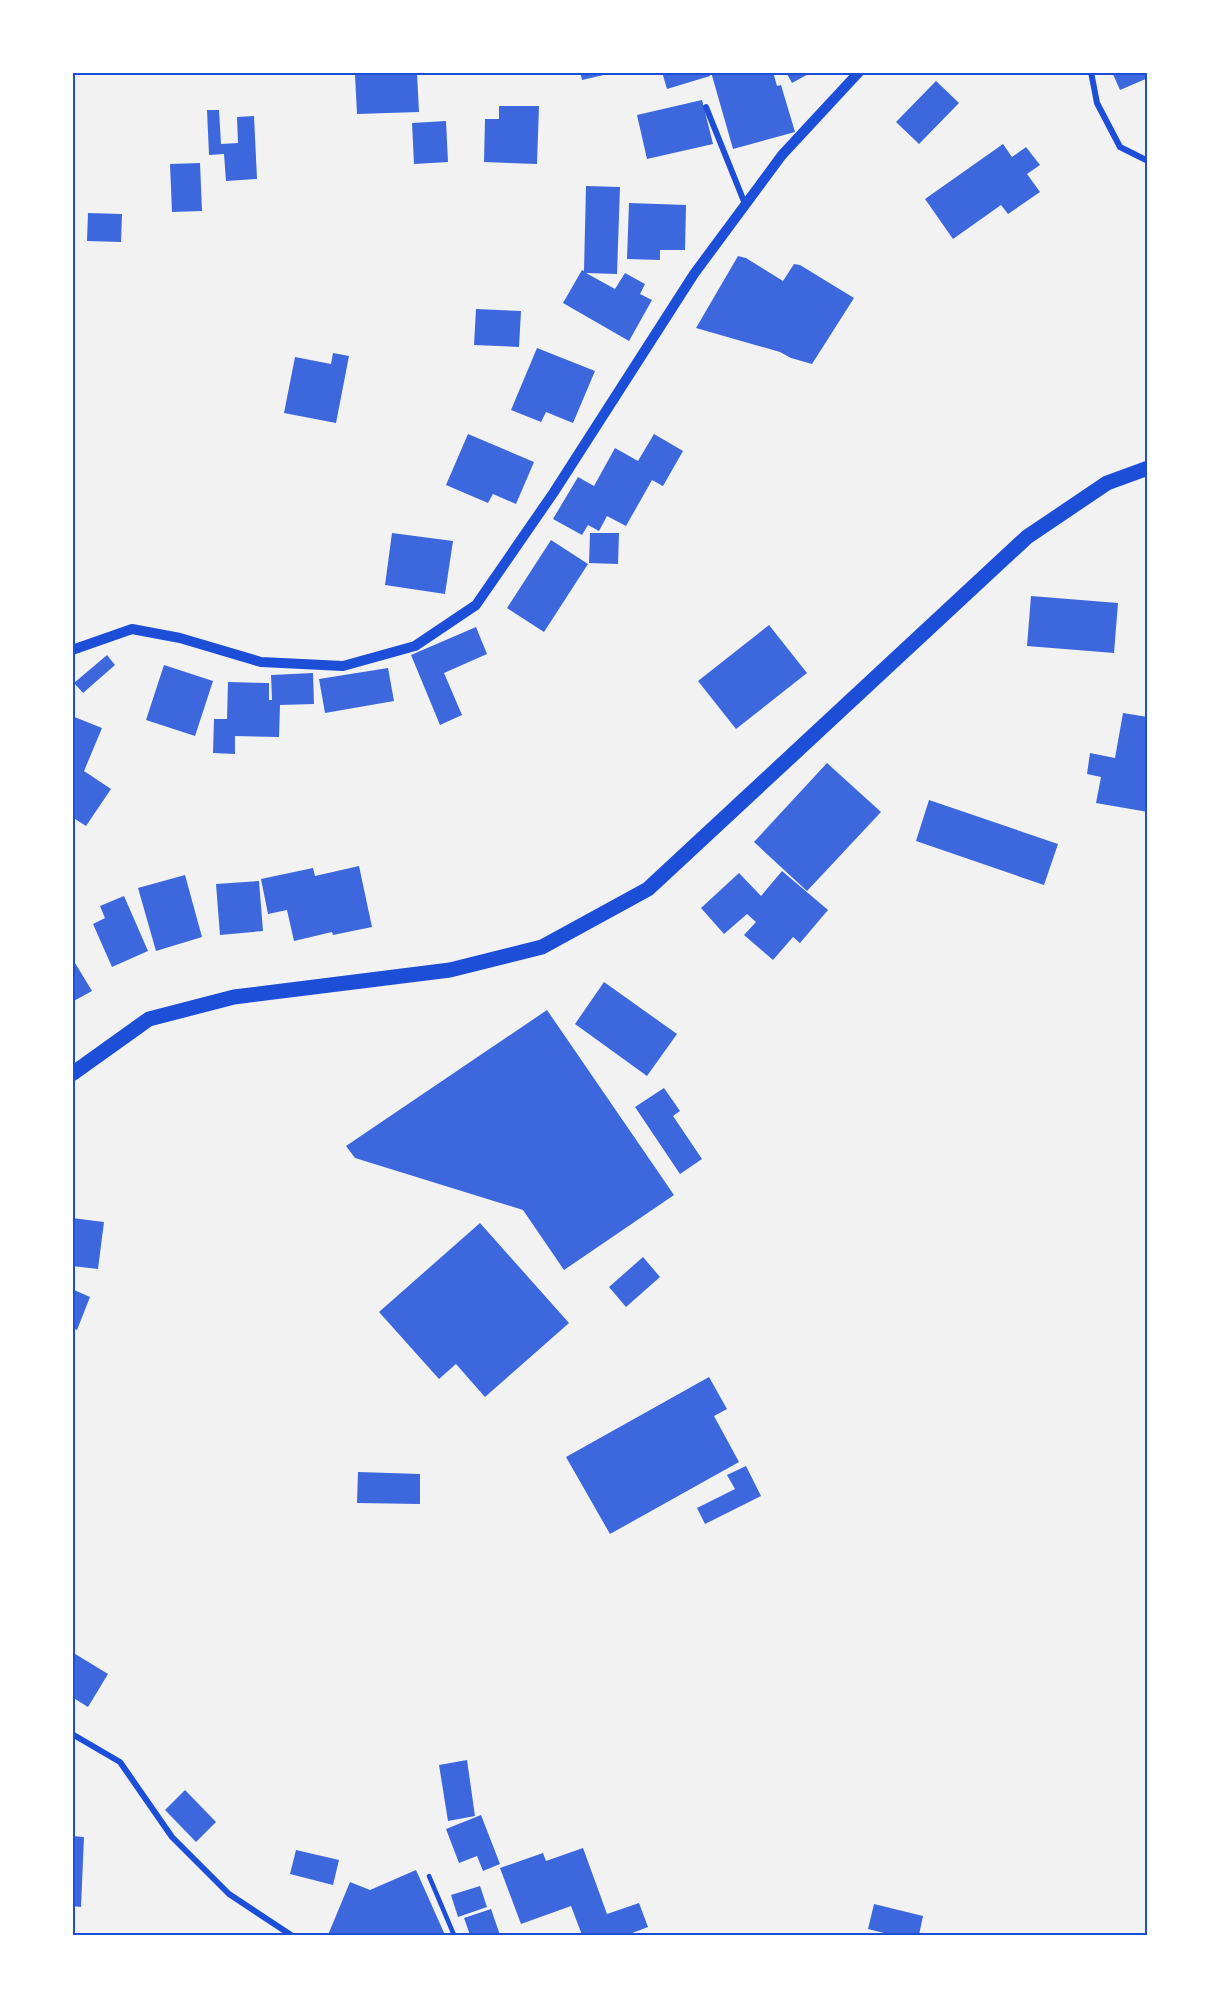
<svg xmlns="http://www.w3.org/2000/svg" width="1220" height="2007" font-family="Commissioner,sans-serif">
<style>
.building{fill:#3d67dc}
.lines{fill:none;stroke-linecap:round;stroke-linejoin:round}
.service{stroke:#1d4ed8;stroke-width:4.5}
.minor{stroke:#1d4ed8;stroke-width:6}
.tertiary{stroke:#1d4ed8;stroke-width:10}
.primary{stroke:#1d4ed8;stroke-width:15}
.neatline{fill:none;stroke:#1d4ed8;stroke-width:2}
</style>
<rect width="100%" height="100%" fill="#f2f2f2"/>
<g class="building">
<path d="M 580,72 L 608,72 L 608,74 L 582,80 Z"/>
<path d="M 662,72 L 709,72 L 710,76 L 667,89 Z"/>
<path d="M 711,72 L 773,72 L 777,86 L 781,85 L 795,132 L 733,149 Z"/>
<path d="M 786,72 L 812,72 L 792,83 Z"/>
<path d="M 1112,72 L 1148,72 L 1148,78 L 1120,90 Z"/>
<path d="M 417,73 L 419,112 L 357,114 L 355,75 Z"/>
<path d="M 936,81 L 959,103 L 919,144 L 896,122 Z"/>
<path d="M 702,100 L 713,144 L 647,159 L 637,115 Z"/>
<path d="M 499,106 L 539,106 L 537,164 L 484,162 L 485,119 L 499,119 Z"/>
<path d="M 207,110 L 219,110 L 221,144 L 238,143 L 237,117 L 254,116 L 257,179 L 226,181 L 224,154 L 209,155 Z"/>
<path d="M 446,121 L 448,162 L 414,164 L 412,123 Z"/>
<path d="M 1003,144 L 1012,157 L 1026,147 L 1040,165 L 1027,174 L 1040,192 L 1008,214 L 1001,205 L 953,239 L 925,199 Z"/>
<path d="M 200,163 L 202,211 L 172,212 L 170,164 Z"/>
<path d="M 586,186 L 620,187 L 617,274 L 586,273 L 615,289 L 625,273 L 645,284 L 640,294 L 652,300 L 629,341 L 563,303 L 582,270 L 584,271 Z"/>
<path d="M 629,203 L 686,205 L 685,250 L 660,250 L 660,260 L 627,259 Z"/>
<path d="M 88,213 L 122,214 L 121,242 L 87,241 Z"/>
<path d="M 738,256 L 746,258 L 783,281 L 794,264 L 800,265 L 854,298 L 812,364 L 791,358 L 780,352 L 696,328 Z"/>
<path d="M 476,309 L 521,311 L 519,347 L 474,345 Z"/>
<path d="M 537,348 L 595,371 L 573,423 L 546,412 L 541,422 L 511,410 Z"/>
<path d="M 333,353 L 349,356 L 336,423 L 284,413 L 295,357 L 331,364 Z"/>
<path d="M 468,434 L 534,462 L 516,504 L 493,494 L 488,503 L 446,485 Z"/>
<path d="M 654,434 L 683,451 L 663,486 L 652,480 L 626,526 L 607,516 L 599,531 L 588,525 L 582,535 L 553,519 L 578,477 L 594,486 L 615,448 L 638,461 Z"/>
<path d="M 392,533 L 453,541 L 445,594 L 385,585 Z"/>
<path d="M 590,533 L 619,533 L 618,564 L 589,563 Z"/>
<path d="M 551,540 L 588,564 L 544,632 L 507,608 Z"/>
<path d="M 1031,596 L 1118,603 L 1114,653 L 1027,646 Z"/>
<path d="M 769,625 L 807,673 L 736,729 L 698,681 Z"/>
<path d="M 476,627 L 487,654 L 444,673 L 462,715 L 440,725 L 411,655 Z"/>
<path d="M 107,655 L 115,665 L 83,693 L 74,683 Z"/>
<path d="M 164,665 L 213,681 L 195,736 L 146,720 Z"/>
<path d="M 388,668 L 394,701 L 325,713 L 319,679 Z"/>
<path d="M 313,673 L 314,704 L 280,705 L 279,737 L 235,736 L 235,754 L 213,753 L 214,719 L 227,719 L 228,682 L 269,683 L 269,700 L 272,700 L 271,675 Z"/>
<path d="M 1123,713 L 1148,717 L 1148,812 L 1096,803 L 1101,777 L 1087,774 L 1090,753 L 1115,758 Z"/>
<path d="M 72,716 L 102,728 L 84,771 L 111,789 L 86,826 L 72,817 L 72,785 L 75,781 L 72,780 Z"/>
<path d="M 827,763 L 881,812 L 807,891 L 754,842 Z"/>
<path d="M 929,800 L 1058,844 L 1044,885 L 916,841 Z"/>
<path d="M 359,866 L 372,927 L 333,935 L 332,932 L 294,941 L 287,910 L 268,914 L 261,879 L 313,868 L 315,876 Z"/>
<path d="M 782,871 L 828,910 L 800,943 L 793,937 L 773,960 L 744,935 L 756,922 L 747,914 L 724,934 L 701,908 L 739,873 L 761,896 Z"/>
<path d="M 185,875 L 202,937 L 156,951 L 138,888 Z"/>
<path d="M 259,881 L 263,931 L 220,935 L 216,884 Z"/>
<path d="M 124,896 L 148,951 L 112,967 L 93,924 L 105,918 L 100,906 Z"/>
<path d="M 72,958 L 92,991 L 72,1002 Z"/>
<path d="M 604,982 L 677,1034 L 647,1076 L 575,1024 Z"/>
<path d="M 547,1010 L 674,1195 L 564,1270 L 523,1210 L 355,1158 L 346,1146 Z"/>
<path d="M 664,1088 L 680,1111 L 673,1116 L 702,1159 L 680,1174 L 635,1107 Z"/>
<path d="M 72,1218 L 104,1222 L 98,1269 L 72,1266 Z"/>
<path d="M 480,1223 L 569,1323 L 485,1397 L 456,1364 L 439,1379 L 379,1312 Z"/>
<path d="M 643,1257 L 660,1277 L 626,1307 L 609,1287 Z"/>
<path d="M 72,1289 L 90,1297 L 77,1330 L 72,1328 Z"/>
<path d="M 709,1377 L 727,1409 L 714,1416 L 739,1462 L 610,1534 L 566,1457 Z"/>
<path d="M 746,1466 L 761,1496 L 705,1524 L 697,1508 L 735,1489 L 727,1475 Z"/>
<path d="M 358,1472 L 420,1474 L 420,1504 L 357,1503 Z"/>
<path d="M 72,1652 L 108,1674 L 88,1707 L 72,1697 Z"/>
<path d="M 467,1760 L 475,1816 L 448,1821 L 439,1765 Z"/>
<path d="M 185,1790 L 216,1822 L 196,1842 L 165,1810 Z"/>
<path d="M 481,1815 L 500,1864 L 483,1871 L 477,1856 L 459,1863 L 446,1829 Z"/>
<path d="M 72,1836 L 84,1837 L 81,1907 L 72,1906 Z"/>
<path d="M 583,1848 L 607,1914 L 639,1903 L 648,1927 L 627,1935 L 582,1935 L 571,1906 L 521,1924 L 500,1868 L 543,1853 L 546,1861 Z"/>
<path d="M 296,1850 L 339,1860 L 333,1885 L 290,1874 Z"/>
<path d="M 416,1870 L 445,1935 L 328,1935 L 350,1882 L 370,1890 Z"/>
<path d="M 480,1886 L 487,1907 L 458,1917 L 451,1895 Z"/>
<path d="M 874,1904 L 923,1916 L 919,1935 L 892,1935 L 868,1929 Z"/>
<path d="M 491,1909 L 500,1935 L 470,1935 L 464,1918 Z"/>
</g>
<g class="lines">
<path class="service" d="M 429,1876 L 454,1935"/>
<g class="minor">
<path d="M 1091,72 L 1097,103 L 1120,147 L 1148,161"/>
<path d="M 706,107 L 745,204"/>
<path d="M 72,1734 L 120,1762 L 172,1837 L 229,1894 L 291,1935"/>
</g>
<path class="tertiary" d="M 72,650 L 132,629 L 180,638 L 261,662 L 343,666 L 415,646 L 476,605 L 554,492 L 694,274 L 782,155 L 859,72"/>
<path class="primary" d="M 72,1074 L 149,1019 L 234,997 L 450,970 L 542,947 L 648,889 L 1027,537 L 1107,483 L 1148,468"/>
</g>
<rect width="1220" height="2007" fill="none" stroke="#ffffff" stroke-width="147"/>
<rect x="74" y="74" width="1072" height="1860" class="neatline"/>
</svg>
